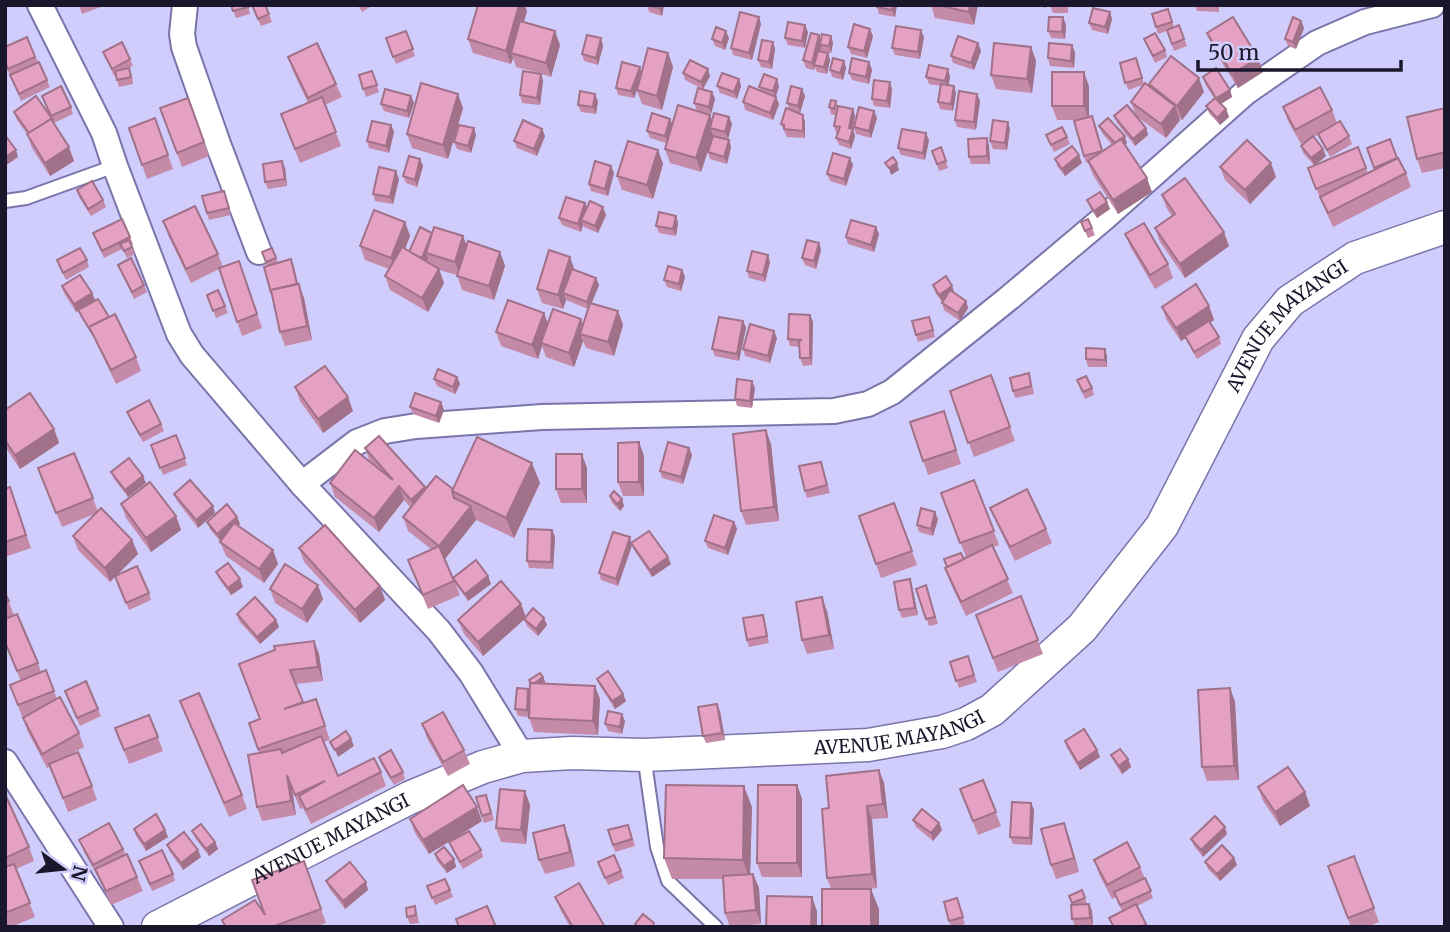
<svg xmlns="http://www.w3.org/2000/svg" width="1450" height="932" font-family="Merriweather,serif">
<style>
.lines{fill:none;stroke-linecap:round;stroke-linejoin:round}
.service-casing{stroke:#7974aa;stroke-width:16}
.minor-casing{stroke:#7974aa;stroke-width:28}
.tertiary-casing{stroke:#7974aa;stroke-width:35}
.service{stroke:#fff;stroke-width:12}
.minor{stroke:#fff;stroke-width:24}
.tertiary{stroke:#fff;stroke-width:32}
.wall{fill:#c48aa8}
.shaded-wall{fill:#a07188}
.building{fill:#e4a1c3;stroke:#a07188;stroke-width:2}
.labels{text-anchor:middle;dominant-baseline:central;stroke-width:7;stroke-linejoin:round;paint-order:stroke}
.street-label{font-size:19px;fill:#1a172c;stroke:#d0cdfd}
</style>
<rect width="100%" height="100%" fill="#d0cdfd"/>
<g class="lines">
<g class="service-casing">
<g id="service">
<path d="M 5,201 L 26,198 L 115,166"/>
<path d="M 644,755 L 657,847 L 668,881 L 716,927"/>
</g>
</g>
<g class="minor-casing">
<g id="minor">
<path d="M 40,5 L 104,133 L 115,166 L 179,334 L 192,355 L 302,484 L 439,631 L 471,673 L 522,756"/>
<path d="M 185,5 L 182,34 L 184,47 L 218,144 L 259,252"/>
<path d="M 302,484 L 357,442 L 385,431 L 416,426 L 542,417 L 834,411 L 868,404 L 892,392 L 1009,298 L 1104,218 L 1246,92 L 1317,43 L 1365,22 L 1432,5"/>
<path d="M 5,762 L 111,927"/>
</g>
</g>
<g class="tertiary-casing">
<g id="tertiary">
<path id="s1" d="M 158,927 L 409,798 L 483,767 L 522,756 L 572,753 L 644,755 L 868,745 L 942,732 L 966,724 L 992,710 L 1082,628 L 1162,526 L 1258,339 L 1290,301 L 1355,258 L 1445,227"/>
</g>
</g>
<use href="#service" class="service"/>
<use href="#minor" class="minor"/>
<use href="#tertiary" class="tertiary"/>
</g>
<g class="wall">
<path d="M 79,5 L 106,5 L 82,14 Z"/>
<path d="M 231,5 L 248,5 L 250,14 L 236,18 Z"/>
<path d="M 251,5 L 265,5 L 272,22 L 261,26 Z"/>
<path d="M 358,5 L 373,5 L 362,12 Z"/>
<path d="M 647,5 L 664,5 L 662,16 L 649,12 Z"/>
<path d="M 897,5 L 895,17 L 879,14 L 877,7 Z"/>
<path d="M 931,5 L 978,5 L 974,25 L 935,18 Z"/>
<path d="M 1035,5 L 1047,5 L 1046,8 Z"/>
<path d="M 1050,5 L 1068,5 L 1068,13 L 1053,13 Z"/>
<path d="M 1195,5 L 1219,5 L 1219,12 L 1197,11 Z"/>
<path d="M 1168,9 L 1174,27 L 1179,25 L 1187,46 L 1174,51 L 1167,31 L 1158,34 L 1152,14 Z"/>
<path d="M 527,11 L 524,22 L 560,45 L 551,77 L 541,74 L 543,81 L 540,105 L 522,103 L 520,95 L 539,73 L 516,67 L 513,58 L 511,64 L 473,53 L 468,39 Z"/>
<path d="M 1110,12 L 1112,19 L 1108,34 L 1092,30 L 1089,23 Z"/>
<path d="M 1301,21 L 1304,28 L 1296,49 L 1288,46 L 1285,39 Z"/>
<path d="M 761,24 L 752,60 L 733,55 L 731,48 Z"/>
<path d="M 1066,25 L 1065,39 L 1051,38 L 1048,31 Z"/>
<path d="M 406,31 L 415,56 L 396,64 L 386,38 Z"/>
<path d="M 808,32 L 805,48 L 788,45 L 785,38 Z"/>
<path d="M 1207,33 L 1258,58 L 1263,72 L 1238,88 L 1212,47 Z"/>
<path d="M 831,36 L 833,43 L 831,53 L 824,52 L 828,53 L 830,60 L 827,74 L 817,72 L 815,67 L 814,70 L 806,68 L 803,60 L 821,39 Z"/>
<path d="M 873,36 L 867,58 L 851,54 L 848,47 Z"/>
<path d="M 27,37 L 38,62 L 47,80 L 50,87 L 21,101 L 5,63 L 5,47 Z"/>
<path d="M 924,37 L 920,59 L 895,55 L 892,48 Z"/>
<path d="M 601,38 L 603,46 L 598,65 L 584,61 L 582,54 Z"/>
<path d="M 729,38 L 725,50 L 715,46 L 712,39 Z"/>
<path d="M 1144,39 L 1165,50 L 1167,57 L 1155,63 Z"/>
<path d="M 773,42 L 775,49 L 772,69 L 761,67 L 758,60 Z"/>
<path d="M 978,43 L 981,51 L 974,70 L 953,63 L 951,56 Z"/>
<path d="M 1031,47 L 1036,61 L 1032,93 L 996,89 L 991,75 Z"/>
<path d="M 103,52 L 130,59 L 133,66 L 128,68 L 129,68 L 132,75 L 133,84 L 119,87 L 116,75 L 114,76 Z"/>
<path d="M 1075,52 L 1074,68 L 1050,66 L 1048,58 Z"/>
<path d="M 668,53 L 673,67 L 662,110 L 642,104 L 637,91 L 634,98 L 618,95 L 616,88 L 641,72 Z"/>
<path d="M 288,57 L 336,84 L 342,97 L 325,105 L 341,146 L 300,163 L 281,114 L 308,103 L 293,71 Z"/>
<path d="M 1136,58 L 1144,84 L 1150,88 L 1149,84 L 1204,92 L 1182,120 L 1179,117 L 1180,120 L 1166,138 L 1136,116 L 1131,102 L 1143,85 L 1128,90 L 1120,63 Z"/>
<path d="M 844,61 L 846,68 L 843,80 L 832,77 L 830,70 Z"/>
<path d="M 869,62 L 872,70 L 869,84 L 852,80 L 849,73 Z"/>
<path d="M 948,69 L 950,77 L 948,86 L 956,93 L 953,111 L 940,109 L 938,102 L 940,86 L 929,84 L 926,77 Z"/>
<path d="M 372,71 L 379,92 L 366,97 L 359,75 Z"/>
<path d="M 683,73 L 710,76 L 703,89 L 685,80 Z"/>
<path d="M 1203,77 L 1230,90 L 1232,97 L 1221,104 L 1226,109 L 1229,117 L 1220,125 L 1209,113 L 1206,106 L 1214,98 L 1205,84 Z"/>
<path d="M 739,79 L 741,86 L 737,99 L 720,93 L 717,86 Z"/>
<path d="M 779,86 L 776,97 L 779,104 L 773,120 L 745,110 L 743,102 L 761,91 L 759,87 Z"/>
<path d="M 1089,86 L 1089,117 L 1095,123 L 1103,151 L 1112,145 L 1102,133 L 1099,126 L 1127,143 L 1125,145 L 1152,192 L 1118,214 L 1093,175 L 1088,162 L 1086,163 L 1084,156 L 1076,120 L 1057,120 L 1052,106 Z"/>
<path d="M 892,89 L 890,108 L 874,106 L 872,99 Z"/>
<path d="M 712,92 L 715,99 L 711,114 L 697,111 L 694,103 Z"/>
<path d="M 977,94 L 980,101 L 976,130 L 957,127 L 955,120 Z"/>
<path d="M 805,96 L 800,113 L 793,111 L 803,115 L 805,122 L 805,138 L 787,137 L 781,124 L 789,109 L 787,103 Z"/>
<path d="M 188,98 L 209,156 L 182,167 L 160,108 Z"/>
<path d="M 598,101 L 596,114 L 581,112 L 578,105 Z"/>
<path d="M 836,101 L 838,106 L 853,109 L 855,116 L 853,129 L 855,136 L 851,149 L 839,145 L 836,138 L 838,133 L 836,133 L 834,126 L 836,116 L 831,114 L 829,107 Z"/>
<path d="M 414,103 L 409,118 L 384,111 L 381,104 Z"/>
<path d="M 71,107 L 73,114 L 54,123 L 74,161 L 50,176 L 32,148 L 27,134 L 17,120 L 14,112 L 50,116 Z"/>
<path d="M 1283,107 L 1332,110 L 1337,123 L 1349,136 L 1352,144 L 1330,157 L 1319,134 L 1314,137 L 1326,156 L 1314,165 L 1358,147 L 1368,173 L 1375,169 L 1367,148 L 1397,158 L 1406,173 L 1411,187 L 1333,227 L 1322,203 L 1308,168 L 1314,165 L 1303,153 L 1301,146 L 1306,141 L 1301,144 L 1288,121 Z"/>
<path d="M 463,108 L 448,159 L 412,148 L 407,134 Z"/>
<path d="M 1445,108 L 1445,168 L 1422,173 L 1417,159 Z"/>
<path d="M 874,111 L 877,118 L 871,138 L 856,134 L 854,127 Z"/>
<path d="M 710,115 L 712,121 L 729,117 L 732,124 L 728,139 L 731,147 L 727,164 L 710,159 L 708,152 L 712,139 L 701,172 L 670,163 L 665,149 L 666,143 L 650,138 L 647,131 L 670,119 L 672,124 Z"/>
<path d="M 1114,116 L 1146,128 L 1148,135 L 1135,146 L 1117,123 Z"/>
<path d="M 155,118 L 173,169 L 147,179 L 129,128 Z"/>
<path d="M 391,125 L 394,132 L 389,153 L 369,148 L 367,141 Z"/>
<path d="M 474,128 L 476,135 L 471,153 L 457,149 L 454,142 Z"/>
<path d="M 542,129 L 545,136 L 537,156 L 517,148 L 514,141 Z"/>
<path d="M 1010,129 L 1007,150 L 993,149 L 990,141 Z"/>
<path d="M 1046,135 L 1067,137 L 1070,144 L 1054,152 Z"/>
<path d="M 929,140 L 925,160 L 901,155 L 898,148 Z"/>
<path d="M 989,145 L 990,164 L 971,164 L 969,157 Z"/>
<path d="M 941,147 L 948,168 L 939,171 L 932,151 Z"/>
<path d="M 658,150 L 663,164 L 653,199 L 622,190 L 617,176 Z"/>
<path d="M 420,159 L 423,166 L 417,187 L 406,183 L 403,176 Z"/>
<path d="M 1055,159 L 1082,163 L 1065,176 L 1057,166 Z"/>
<path d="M 853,165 L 846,186 L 830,181 L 827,174 Z"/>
<path d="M 1220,167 L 1276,177 L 1250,204 L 1225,180 Z"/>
<path d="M 285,168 L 287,186 L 268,189 L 265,182 Z"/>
<path d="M 614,173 L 608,196 L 591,191 L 589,184 Z"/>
<path d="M 399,179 L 393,204 L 375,201 L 373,194 Z"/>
<path d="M 77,190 L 103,200 L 106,207 L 91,216 L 79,197 Z"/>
<path d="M 1162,195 L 1229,246 L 1185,278 L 1160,242 L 1155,228 L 1172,216 L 1167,209 Z"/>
<path d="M 226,198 L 231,215 L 209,220 L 207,213 Z"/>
<path d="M 1087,200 L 1107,202 L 1110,209 L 1097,218 L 1090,208 Z"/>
<path d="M 585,203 L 587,208 L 606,215 L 598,233 L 584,227 L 583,225 L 581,232 L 562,225 L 559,218 Z"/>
<path d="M 676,216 L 678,223 L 676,236 L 659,233 L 656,226 Z"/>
<path d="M 1088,219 L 1095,235 L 1088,238 L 1081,222 Z"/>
<path d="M 163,221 L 218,254 L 223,267 L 239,261 L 262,328 L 242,336 L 219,269 L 191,283 L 168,235 Z"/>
<path d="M 405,222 L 410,236 L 405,249 L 409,252 L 432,233 L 463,236 L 467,246 L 500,252 L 505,266 L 494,300 L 462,290 L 457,275 L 439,270 L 444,283 L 428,312 L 390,290 L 385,276 L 389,269 L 365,260 L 360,246 Z"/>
<path d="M 93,233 L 130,237 L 133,244 L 131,245 L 135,254 L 127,258 L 122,249 L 104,258 Z"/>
<path d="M 879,234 L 874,252 L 848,244 L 846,237 Z"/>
<path d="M 1125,234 L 1168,264 L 1173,278 L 1155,289 L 1131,248 Z"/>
<path d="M 819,243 L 821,250 L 816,269 L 805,265 L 802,258 Z"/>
<path d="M 272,248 L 278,263 L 294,266 L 298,284 L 304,298 L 312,340 L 285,346 L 280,332 L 271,293 L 267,266 L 262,252 Z"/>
<path d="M 57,260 L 87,260 L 89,267 L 66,280 Z"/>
<path d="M 770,262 L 765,282 L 749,278 L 747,271 Z"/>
<path d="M 118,265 L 144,285 L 147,292 L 134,299 Z"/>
<path d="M 574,270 L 596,278 L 599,285 L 592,303 L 618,311 L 623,325 L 614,356 L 586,348 L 583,341 L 574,367 L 546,357 L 542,346 L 538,359 L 501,346 L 496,332 L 548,323 L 581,319 L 583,326 L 588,309 L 566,300 L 563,309 L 542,303 L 537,289 Z"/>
<path d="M 682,270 L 685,277 L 681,291 L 667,287 L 664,280 Z"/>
<path d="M 933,285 L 955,294 L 966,301 L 968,308 L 960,321 L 944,310 L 942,302 L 935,292 Z"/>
<path d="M 62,286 L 92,293 L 95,300 L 109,317 L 136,357 L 141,371 L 116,384 L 93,336 L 81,317 L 78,310 L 76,312 L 64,293 Z"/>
<path d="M 218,290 L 228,313 L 216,318 L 207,295 Z"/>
<path d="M 1209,306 L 1214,320 L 1210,323 L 1219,337 L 1221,344 L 1197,359 L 1186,338 L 1181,341 L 1167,321 L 1162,307 Z"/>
<path d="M 810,315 L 813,322 L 812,365 L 803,366 L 800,358 L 800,347 L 790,346 L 788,339 Z"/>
<path d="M 743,321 L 746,328 L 739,361 L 715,356 L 712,349 Z"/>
<path d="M 932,324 L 935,337 L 918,342 L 916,335 Z"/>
<path d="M 777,338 L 770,363 L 745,356 L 743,349 Z"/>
<path d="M 1105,349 L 1107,356 L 1107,367 L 1088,367 L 1086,359 Z"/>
<path d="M 991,375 L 1015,441 L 974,457 L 950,391 Z"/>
<path d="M 457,377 L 460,384 L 455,394 L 437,386 L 434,379 Z"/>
<path d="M 1031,380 L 1034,394 L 1015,398 L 1013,391 Z"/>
<path d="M 1077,380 L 1092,388 L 1094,395 L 1085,399 Z"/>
<path d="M 295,387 L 353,411 L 323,433 L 300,401 Z"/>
<path d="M 755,388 L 752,408 L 737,406 L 735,399 Z"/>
<path d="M 441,402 L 444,410 L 439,423 L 413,414 L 410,407 Z"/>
<path d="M 5,410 L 54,429 L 59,443 L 20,469 L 5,447 Z"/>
<path d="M 944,411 L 961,464 L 928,475 L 910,422 Z"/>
<path d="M 127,412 L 161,424 L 164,431 L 143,442 L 130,419 Z"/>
<path d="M 176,435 L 187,465 L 163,475 L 151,445 Z"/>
<path d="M 639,442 L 644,456 L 644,496 L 623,496 L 618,482 Z"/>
<path d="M 771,444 L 779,521 L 746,525 L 741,511 Z"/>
<path d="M 365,448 L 425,489 L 453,489 L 540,483 L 514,538 L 476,520 L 445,559 L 453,578 L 488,576 L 491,584 L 468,601 L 456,585 L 460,595 L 428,609 L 408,560 L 431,549 L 408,531 L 403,517 L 410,507 L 404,500 L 379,532 L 335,497 L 330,483 L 370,462 Z"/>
<path d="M 689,448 L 692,455 L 683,484 L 662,478 L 660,471 Z"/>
<path d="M 821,462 L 830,493 L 807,498 L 805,491 Z"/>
<path d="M 38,468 L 93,498 L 98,512 L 132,540 L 138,554 L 117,575 L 149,593 L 151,600 L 129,610 L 115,576 L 110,582 L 78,550 L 73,536 L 97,513 L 62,527 Z"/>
<path d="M 587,468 L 587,503 L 561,503 L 556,489 Z"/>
<path d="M 111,472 L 146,483 L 128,497 L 114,479 Z"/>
<path d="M 974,480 L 999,545 L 993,547 L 1013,593 L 966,616 L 950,582 L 945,568 L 966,557 L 941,493 Z"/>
<path d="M 10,487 L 31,548 L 5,557 L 5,489 Z"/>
<path d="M 174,494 L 215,513 L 198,528 L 177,501 Z"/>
<path d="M 610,496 L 622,499 L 624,506 L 620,511 L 612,503 Z"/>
<path d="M 894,503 L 917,565 L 881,578 L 859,516 Z"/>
<path d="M 121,504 L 176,516 L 181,530 L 151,552 L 126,518 Z"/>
<path d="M 990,508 L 1046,529 L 1052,543 L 1015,561 L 996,522 Z"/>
<path d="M 237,517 L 240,524 L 238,526 L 278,564 L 264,583 L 226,556 L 220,542 L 225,536 L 220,541 L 210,529 L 207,522 Z"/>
<path d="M 938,519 L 933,536 L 919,532 L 917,525 Z"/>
<path d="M 734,522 L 737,529 L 728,555 L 708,548 L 705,541 Z"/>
<path d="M 552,530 L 555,537 L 553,569 L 529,568 L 527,561 Z"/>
<path d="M 632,543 L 671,564 L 652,577 L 634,550 L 632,546 L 618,586 L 601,580 L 599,573 Z"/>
<path d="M 299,548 L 380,586 L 385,600 L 360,623 L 304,562 Z"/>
<path d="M 216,572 L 243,587 L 231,595 L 219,579 Z"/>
<path d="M 910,579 L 912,586 L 918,615 L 902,618 L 899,610 Z"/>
<path d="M 926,585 L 938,624 L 929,626 L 916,589 Z"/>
<path d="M 270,589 L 323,599 L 307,623 L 275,603 Z"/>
<path d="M 5,593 L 14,615 L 38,663 L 41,672 L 46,670 L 57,699 L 79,733 L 84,747 L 64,758 L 92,786 L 97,800 L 68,812 L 50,766 L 47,768 L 28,732 L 10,685 L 21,681 L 5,644 Z"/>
<path d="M 1021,596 L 1043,654 L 998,672 L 976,615 Z"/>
<path d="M 521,604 L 526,617 L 547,625 L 538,636 L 527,626 L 524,619 L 483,656 L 464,634 L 458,620 Z"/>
<path d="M 827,611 L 834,649 L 807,654 L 802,640 Z"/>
<path d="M 237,614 L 276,620 L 279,627 L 260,644 L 239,621 Z"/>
<path d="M 763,615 L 765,622 L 769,643 L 749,647 L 747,640 Z"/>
<path d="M 314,641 L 319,654 L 323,681 L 296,684 L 303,703 L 316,699 L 330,740 L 324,742 L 338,776 L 381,772 L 386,786 L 311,824 L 303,808 L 300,809 L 292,789 L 296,815 L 262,821 L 257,807 L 259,753 L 249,723 L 260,719 L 239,664 Z"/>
<path d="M 968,656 L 977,682 L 959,688 L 950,662 Z"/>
<path d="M 543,677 L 546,683 L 600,699 L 598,735 L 534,732 L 529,717 L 518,716 L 515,709 L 530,694 Z"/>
<path d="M 597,679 L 623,694 L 626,701 L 615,709 L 600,686 Z"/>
<path d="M 1230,688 L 1235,702 L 1239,780 L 1207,781 L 1202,767 Z"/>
<path d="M 68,698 L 98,709 L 101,716 L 80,726 Z"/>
<path d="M 180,701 L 242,795 L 247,809 L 229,817 Z"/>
<path d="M 720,711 L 725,740 L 706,743 L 703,736 Z"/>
<path d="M 149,715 L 163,751 L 129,764 L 115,728 Z"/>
<path d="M 625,721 L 622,734 L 608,731 L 605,724 Z"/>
<path d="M 422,724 L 464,750 L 470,764 L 448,776 L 427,738 Z"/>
<path d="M 1065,741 L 1097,750 L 1100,757 L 1080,770 L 1067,748 Z"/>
<path d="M 1111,755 L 1128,759 L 1131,767 L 1122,774 L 1114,762 Z"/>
<path d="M 379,757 L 403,772 L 405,779 L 394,785 L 381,764 Z"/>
<path d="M 879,770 L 884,783 L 888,818 L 872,819 L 877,888 L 868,889 L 879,909 L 879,927 L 822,927 L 831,889 L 827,878 L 829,808 Z"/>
<path d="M 983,780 L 1001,826 L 978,835 L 960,789 Z"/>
<path d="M 797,785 L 802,799 L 802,877 L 762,877 L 757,863 Z"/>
<path d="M 1258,787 L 1305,792 L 1310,806 L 1280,826 L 1263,801 Z"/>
<path d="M 5,794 L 29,847 L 34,861 L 16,869 L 35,917 L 11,927 L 5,927 Z"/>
<path d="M 476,797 L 489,802 L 494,820 L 484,823 Z"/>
<path d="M 1031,803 L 1034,810 L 1032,845 L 1013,844 L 1010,837 Z"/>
<path d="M 530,805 L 526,844 L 501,842 L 496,828 Z"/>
<path d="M 752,807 L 750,874 L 753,874 L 759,888 L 761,924 L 730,927 L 725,913 L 723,879 L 672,879 L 664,858 Z"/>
<path d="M 410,819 L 482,821 L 429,854 L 415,833 Z"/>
<path d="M 913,820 L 939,823 L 942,830 L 933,841 L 916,827 Z"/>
<path d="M 134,829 L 165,830 L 168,837 L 146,851 L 136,836 Z"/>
<path d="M 608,830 L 631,832 L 635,846 L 615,852 Z"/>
<path d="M 192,831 L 215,842 L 218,849 L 209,856 L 195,838 Z"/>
<path d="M 1227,834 L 1203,857 L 1194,846 L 1191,839 Z"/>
<path d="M 1069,837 L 1079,872 L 1056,879 L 1051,865 Z"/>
<path d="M 569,839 L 575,866 L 545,874 L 539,860 Z"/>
<path d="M 79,840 L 123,849 L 137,877 L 143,891 L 111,905 L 99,879 L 85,854 Z"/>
<path d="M 449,842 L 481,850 L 483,857 L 463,869 L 452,849 Z"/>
<path d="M 167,845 L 201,857 L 183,870 L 170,852 Z"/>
<path d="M 435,854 L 454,859 L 456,867 L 447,873 L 437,861 Z"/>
<path d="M 614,855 L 624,878 L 608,885 L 598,862 Z"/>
<path d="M 1354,856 L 1379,922 L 1367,927 L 1351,927 L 1328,866 Z"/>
<path d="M 1234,858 L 1237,865 L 1220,881 L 1208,869 L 1205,862 Z"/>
<path d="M 1094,860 L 1140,867 L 1153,898 L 1137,906 L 1147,927 L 1113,927 L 1109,918 L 1122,911 L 1116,897 L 1112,899 L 1099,874 Z"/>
<path d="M 139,861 L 173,874 L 175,881 L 152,891 Z"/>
<path d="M 304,861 L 326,923 L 315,927 L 224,927 L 222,920 L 265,915 Z"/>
<path d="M 445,879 L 453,897 L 435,905 L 427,886 Z"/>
<path d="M 326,881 L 368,890 L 345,909 L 329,888 Z"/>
<path d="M 1082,890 L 1087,904 L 1089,904 L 1092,911 L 1093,925 L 1075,926 L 1072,919 L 1071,903 Z"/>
<path d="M 555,897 L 605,927 L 570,927 L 561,911 Z"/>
<path d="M 957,898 L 965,924 L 956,927 L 951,927 L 944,902 Z"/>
<path d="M 415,906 L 417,913 L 419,923 L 410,924 L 407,917 Z"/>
</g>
<g class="shaded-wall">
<path d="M 519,5 L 525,5 L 527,11 L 514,54 L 511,53 L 513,58 L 511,64 L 506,51 Z"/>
<path d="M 660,5 L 664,5 L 662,16 L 659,8 Z"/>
<path d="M 893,5 L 897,5 L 895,17 L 892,10 Z"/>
<path d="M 970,5 L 978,5 L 974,25 L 969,12 Z"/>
<path d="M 1110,12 L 1112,19 L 1108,34 L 1105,27 Z"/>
<path d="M 759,17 L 761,24 L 752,60 L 749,53 Z"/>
<path d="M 1063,17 L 1066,25 L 1065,39 L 1062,32 Z"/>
<path d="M 1301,21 L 1304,28 L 1296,49 L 1293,42 Z"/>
<path d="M 805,25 L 808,32 L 805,48 L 802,41 Z"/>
<path d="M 870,29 L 873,36 L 867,58 L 864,51 Z"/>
<path d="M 921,30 L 924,37 L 920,59 L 918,52 Z"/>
<path d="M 555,31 L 560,45 L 551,77 L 546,63 Z"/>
<path d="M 726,31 L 729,38 L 725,50 L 722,43 Z"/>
<path d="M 819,35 L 822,43 L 820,45 L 821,47 L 816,65 L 814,65 L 814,70 L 812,63 Z"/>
<path d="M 831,36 L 833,43 L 831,53 L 829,46 Z"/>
<path d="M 601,38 L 603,46 L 598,65 L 596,58 Z"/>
<path d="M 773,42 L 775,49 L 772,69 L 769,62 Z"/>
<path d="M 978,43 L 981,51 L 974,70 L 971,63 Z"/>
<path d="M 1072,45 L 1075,52 L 1074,68 L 1071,61 Z"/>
<path d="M 1031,47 L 1036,61 L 1032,93 L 1027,79 Z"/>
<path d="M 668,53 L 673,67 L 662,110 L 657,96 Z"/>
<path d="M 828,53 L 830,60 L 827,74 L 824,67 Z"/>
<path d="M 1258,58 L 1263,72 L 1238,88 L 1232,74 Z"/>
<path d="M 844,61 L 846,68 L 843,80 L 840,73 Z"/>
<path d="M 869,62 L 872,70 L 869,84 L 866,77 Z"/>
<path d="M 640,67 L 642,75 L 634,98 L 631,91 Z"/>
<path d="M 708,69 L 710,76 L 703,89 L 701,82 Z"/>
<path d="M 948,69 L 950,77 L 948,88 L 945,81 Z"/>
<path d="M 1084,72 L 1089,86 L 1089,120 L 1084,106 Z"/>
<path d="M 541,74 L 543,81 L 540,105 L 537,98 Z"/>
<path d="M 1199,78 L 1204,92 L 1182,120 L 1177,106 Z"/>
<path d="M 739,79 L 741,86 L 737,99 L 734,92 Z"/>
<path d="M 777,79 L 779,86 L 775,98 L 773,91 Z"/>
<path d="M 890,82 L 892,89 L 890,108 L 887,101 Z"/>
<path d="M 954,86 L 956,93 L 953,111 L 951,104 Z"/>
<path d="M 802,89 L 805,96 L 800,113 L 798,106 Z"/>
<path d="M 1230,90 L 1232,97 L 1219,105 L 1216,98 Z"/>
<path d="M 712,92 L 715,99 L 711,114 L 709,107 Z"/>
<path d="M 458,94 L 463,108 L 448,159 L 443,145 Z"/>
<path d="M 595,94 L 598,101 L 596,114 L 593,107 Z"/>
<path d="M 977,94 L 980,101 L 976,130 L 974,122 Z"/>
<path d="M 411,96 L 414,103 L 409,118 L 407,111 Z"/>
<path d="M 776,97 L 779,104 L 773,120 L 770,113 Z"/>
<path d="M 1175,106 L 1180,120 L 1166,138 L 1161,124 Z"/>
<path d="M 853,109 L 855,116 L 852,130 L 853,129 L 855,136 L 851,149 L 849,142 L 849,128 Z"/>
<path d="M 1226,109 L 1229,117 L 1220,125 L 1217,118 Z"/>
<path d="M 874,111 L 877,118 L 871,138 L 869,131 Z"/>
<path d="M 710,115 L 715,129 L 710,128 L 713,135 L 701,172 L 696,158 Z"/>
<path d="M 803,115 L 805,122 L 805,138 L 803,131 Z"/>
<path d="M 729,117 L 732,124 L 728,139 L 725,132 Z"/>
<path d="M 670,119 L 673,126 L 668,143 L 665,136 Z"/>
<path d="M 1008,122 L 1010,129 L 1007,150 L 1005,143 Z"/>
<path d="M 391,125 L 394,132 L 389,153 L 386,146 Z"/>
<path d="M 474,128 L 476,135 L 471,153 L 468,146 Z"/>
<path d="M 1146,128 L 1148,135 L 1135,146 L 1133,139 Z"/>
<path d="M 542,129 L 545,136 L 537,156 L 534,149 Z"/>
<path d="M 926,133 L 929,140 L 925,160 L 923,153 Z"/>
<path d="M 1125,136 L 1127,143 L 1118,151 L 1115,144 Z"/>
<path d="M 987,138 L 989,145 L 990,164 L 987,156 Z"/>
<path d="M 729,140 L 731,147 L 727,164 L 724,157 Z"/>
<path d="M 69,147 L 74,161 L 50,176 L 45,163 Z"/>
<path d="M 1323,149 L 1326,156 L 1314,166 L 1311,158 Z"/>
<path d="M 16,150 L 18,157 L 5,166 L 5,157 Z"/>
<path d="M 658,150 L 663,164 L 653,199 L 647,185 Z"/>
<path d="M 1079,155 L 1082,163 L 1065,176 L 1062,169 Z"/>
<path d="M 850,158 L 853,165 L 846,186 L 844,179 Z"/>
<path d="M 420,159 L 423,166 L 417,187 L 415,180 Z"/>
<path d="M 282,161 L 285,168 L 287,186 L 285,179 Z"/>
<path d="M 897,163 L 899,170 L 891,175 L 889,168 Z"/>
<path d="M 1271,163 L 1276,177 L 1250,204 L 1245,190 Z"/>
<path d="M 611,166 L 614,173 L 608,196 L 605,189 Z"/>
<path d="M 396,171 L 399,179 L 393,204 L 390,197 Z"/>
<path d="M 1147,178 L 1152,192 L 1118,214 L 1113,200 Z"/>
<path d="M 1107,202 L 1110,209 L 1097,218 L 1094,211 Z"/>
<path d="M 585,203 L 588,210 L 581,220 L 583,225 L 581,232 L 578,224 Z"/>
<path d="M 603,207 L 606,215 L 598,233 L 595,226 Z"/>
<path d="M 676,216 L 678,223 L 676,236 L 673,229 Z"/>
<path d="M 405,222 L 410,236 L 396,272 L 391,258 Z"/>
<path d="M 876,227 L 879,234 L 874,252 L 871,245 Z"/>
<path d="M 1224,232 L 1229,246 L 1185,278 L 1180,264 Z"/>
<path d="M 433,233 L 426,253 L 428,258 L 425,265 L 422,258 Z"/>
<path d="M 463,236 L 468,250 L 460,276 L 455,262 Z"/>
<path d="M 819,243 L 821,250 L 816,269 L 814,261 Z"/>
<path d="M 500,252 L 505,266 L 494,300 L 489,286 Z"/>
<path d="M 768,255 L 770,262 L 765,282 L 763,275 Z"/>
<path d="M 570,257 L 575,271 L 563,293 L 566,300 L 563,309 L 558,295 Z"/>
<path d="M 439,269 L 444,283 L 428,312 L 422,298 Z"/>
<path d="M 682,270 L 685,277 L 681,291 L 679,284 Z"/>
<path d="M 596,278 L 599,285 L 589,309 L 587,302 Z"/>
<path d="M 299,284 L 304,298 L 312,340 L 307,326 Z"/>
<path d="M 952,286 L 955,294 L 942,302 L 939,295 Z"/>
<path d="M 92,293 L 95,300 L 76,312 L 74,304 Z"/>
<path d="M 966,301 L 968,308 L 960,321 L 958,313 Z"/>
<path d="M 1209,306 L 1214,320 L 1181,341 L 1176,328 Z"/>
<path d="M 618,311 L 623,325 L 614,356 L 608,342 Z"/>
<path d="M 544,313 L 549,326 L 541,343 L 542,346 L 538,359 L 532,345 Z"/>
<path d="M 810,315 L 813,322 L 812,365 L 810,358 Z"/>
<path d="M 581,319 L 586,333 L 580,334 L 583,341 L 574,367 L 569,353 Z"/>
<path d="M 743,321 L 746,328 L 739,361 L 737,354 Z"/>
<path d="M 774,331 L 777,338 L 770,363 L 768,356 Z"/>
<path d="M 1105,349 L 1107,356 L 1107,367 L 1105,360 Z"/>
<path d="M 457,377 L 460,384 L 455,394 L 453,387 Z"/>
<path d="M 752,381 L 755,388 L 752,408 L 750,401 Z"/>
<path d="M 348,397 L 353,411 L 323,433 L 318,419 Z"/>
<path d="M 441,402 L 444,410 L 439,423 L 436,416 Z"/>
<path d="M 54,429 L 59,443 L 20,469 L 15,455 Z"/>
<path d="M 766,430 L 771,444 L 779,521 L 774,507 Z"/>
<path d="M 639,442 L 644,456 L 644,496 L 639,482 Z"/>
<path d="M 689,448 L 692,455 L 683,484 L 681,477 Z"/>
<path d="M 582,454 L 587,468 L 587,503 L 582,489 Z"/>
<path d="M 532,463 L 540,483 L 514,538 L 506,518 Z"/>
<path d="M 143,476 L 146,483 L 128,497 L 125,490 Z"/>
<path d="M 399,486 L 404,500 L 379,532 L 374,518 Z"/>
<path d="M 425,487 L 430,501 L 416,514 L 411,500 Z"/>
<path d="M 622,499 L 624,506 L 620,511 L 617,504 Z"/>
<path d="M 213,506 L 215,513 L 198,528 L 196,520 Z"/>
<path d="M 471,506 L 476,520 L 444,560 L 439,546 Z"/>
<path d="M 935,512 L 938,519 L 933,536 L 931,529 Z"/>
<path d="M 176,516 L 181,530 L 151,552 L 146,538 Z"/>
<path d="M 237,517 L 240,524 L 220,541 L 217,534 Z"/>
<path d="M 734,522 L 737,529 L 728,555 L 725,548 Z"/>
<path d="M 552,530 L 555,537 L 553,569 L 551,562 Z"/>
<path d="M 630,537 L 632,545 L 618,586 L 616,579 Z"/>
<path d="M 132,540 L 138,554 L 110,582 L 105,568 Z"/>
<path d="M 273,550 L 278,564 L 264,583 L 259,569 Z"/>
<path d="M 668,557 L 671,564 L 652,577 L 650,570 Z"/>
<path d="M 488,576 L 491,584 L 468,601 L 465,594 Z"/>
<path d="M 240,579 L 243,587 L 231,595 L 228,588 Z"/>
<path d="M 910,579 L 912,586 L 918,615 L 915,608 Z"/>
<path d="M 318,585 L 323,599 L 307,623 L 302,609 Z"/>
<path d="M 380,586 L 385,600 L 360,623 L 355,610 Z"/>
<path d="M 822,597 L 827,611 L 834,649 L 829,635 Z"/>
<path d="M 521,604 L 526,618 L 483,656 L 478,642 Z"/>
<path d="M 544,618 L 547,625 L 538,636 L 536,629 Z"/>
<path d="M 276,620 L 279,627 L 260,644 L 257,637 Z"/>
<path d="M 314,641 L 319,654 L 323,681 L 318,667 Z"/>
<path d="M 543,677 L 546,685 L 532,685 Z"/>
<path d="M 595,686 L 600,699 L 598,735 L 593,721 Z"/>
<path d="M 1230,688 L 1235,702 L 1239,780 L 1234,766 Z"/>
<path d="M 528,689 L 530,696 L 529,717 L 527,710 Z"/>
<path d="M 623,694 L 626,701 L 615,709 L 612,701 Z"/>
<path d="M 717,704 L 720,711 L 725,740 L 722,733 Z"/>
<path d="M 622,714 L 625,721 L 622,734 L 620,727 Z"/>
<path d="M 351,739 L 354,746 L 338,757 L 335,750 Z"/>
<path d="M 1097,750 L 1100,757 L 1080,770 L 1078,763 Z"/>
<path d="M 1128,759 L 1131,767 L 1122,774 L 1119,766 Z"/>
<path d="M 879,770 L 884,783 L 888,818 L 883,804 Z"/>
<path d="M 287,775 L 292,789 L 296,815 L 291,801 Z"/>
<path d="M 797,785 L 802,799 L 802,877 L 797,863 Z"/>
<path d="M 744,786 L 752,807 L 750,880 L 743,860 Z"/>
<path d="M 525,791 L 530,805 L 526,844 L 521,830 Z"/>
<path d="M 1305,792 L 1310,806 L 1280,826 L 1275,812 Z"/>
<path d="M 1031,803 L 1034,810 L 1032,845 L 1030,838 Z"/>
<path d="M 867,806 L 872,819 L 877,888 L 872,874 Z"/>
<path d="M 477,807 L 482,821 L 429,854 L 423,840 Z"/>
<path d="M 939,823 L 942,830 L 933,841 L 931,833 Z"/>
<path d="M 1064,823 L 1069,837 L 1079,872 L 1074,858 Z"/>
<path d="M 564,825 L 569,839 L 575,866 L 570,852 Z"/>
<path d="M 1225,827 L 1227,834 L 1203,857 L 1201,850 Z"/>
<path d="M 165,830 L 168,837 L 146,851 L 144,844 Z"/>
<path d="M 215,842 L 218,849 L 209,856 L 206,849 Z"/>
<path d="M 198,850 L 201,857 L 183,870 L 181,863 Z"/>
<path d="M 1234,858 L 1237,865 L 1220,881 L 1217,874 Z"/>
<path d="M 454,859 L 456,867 L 447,873 L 444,866 Z"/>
<path d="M 753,874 L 759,888 L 761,924 L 756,910 Z"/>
<path d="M 366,882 L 368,890 L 345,909 L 343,901 Z"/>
<path d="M 871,889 L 879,909 L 879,927 L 871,927 Z"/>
<path d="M 812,897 L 817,911 L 817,927 L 811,927 Z"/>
<path d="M 1089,904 L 1092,911 L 1093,925 L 1090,918 Z"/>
</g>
<g class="building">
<path d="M 231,5 L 247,5 L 248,7 L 233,11 Z"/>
<path d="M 252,5 L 265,5 L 269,14 L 258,19 Z"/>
<path d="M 478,5 L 519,5 L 506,51 L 468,39 Z"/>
<path d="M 647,5 L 660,5 L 659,8 Z"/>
<path d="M 877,5 L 893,5 L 892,10 L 877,7 Z"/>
<path d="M 937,5 L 970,5 L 969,12 Z"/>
<path d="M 1093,8 L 1110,12 L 1105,27 L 1089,23 Z"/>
<path d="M 1168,9 L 1172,22 L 1156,27 L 1152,14 Z"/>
<path d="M 740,12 L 759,17 L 749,53 L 731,48 Z"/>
<path d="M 1049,17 L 1063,17 L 1062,32 L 1048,31 Z"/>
<path d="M 1233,17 L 1258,58 L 1232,74 L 1207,33 Z"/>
<path d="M 1293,17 L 1301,21 L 1293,42 L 1285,39 Z"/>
<path d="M 520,21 L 555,31 L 546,63 L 511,53 Z"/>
<path d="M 788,22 L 805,25 L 802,41 L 785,38 Z"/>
<path d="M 854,24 L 870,29 L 864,51 L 848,47 Z"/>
<path d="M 1179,25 L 1184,39 L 1172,44 L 1167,30 Z"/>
<path d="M 896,26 L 921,30 L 918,52 L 892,48 Z"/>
<path d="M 716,27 L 726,31 L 722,43 L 712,39 Z"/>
<path d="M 406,31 L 413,49 L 393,57 L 386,38 Z"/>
<path d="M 811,33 L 819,35 L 812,63 L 803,60 Z"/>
<path d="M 1155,33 L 1165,50 L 1153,56 L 1144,39 Z"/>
<path d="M 822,34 L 831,36 L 829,46 L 820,45 Z"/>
<path d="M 587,35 L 601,38 L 596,58 L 582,54 Z"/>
<path d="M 958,36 L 978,43 L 971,63 L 951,56 Z"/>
<path d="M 27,37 L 35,57 L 8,69 L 5,62 L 5,47 Z"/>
<path d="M 762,40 L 773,42 L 769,62 L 758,60 Z"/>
<path d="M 122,42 L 130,59 L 112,69 L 103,52 Z"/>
<path d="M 317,43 L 336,84 L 308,98 L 288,57 Z"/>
<path d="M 994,43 L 1031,47 L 1027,79 L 991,75 Z"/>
<path d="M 1049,43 L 1072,45 L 1071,61 L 1048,58 Z"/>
<path d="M 648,48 L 668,53 L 657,96 L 637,90 Z"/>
<path d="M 818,51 L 828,53 L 824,67 L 814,65 Z"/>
<path d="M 1171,56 L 1199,78 L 1177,106 L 1149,84 Z"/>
<path d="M 833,58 L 844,61 L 840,73 L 830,70 Z"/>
<path d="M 852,58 L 869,62 L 866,77 L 849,73 Z"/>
<path d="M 1136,58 L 1142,78 L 1125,83 L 1120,63 Z"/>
<path d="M 690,60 L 708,69 L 701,82 L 683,73 Z"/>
<path d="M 39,62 L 47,80 L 19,94 L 10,75 Z"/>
<path d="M 622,62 L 640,67 L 631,91 L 616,88 Z"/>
<path d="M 929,65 L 948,69 L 945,81 L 926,77 Z"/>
<path d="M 129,68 L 131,77 L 117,80 L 115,71 Z"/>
<path d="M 1216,68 L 1230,90 L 1216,98 L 1203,77 Z"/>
<path d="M 372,71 L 377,85 L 363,89 L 359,75 Z"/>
<path d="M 523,71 L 541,74 L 537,98 L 520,95 Z"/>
<rect x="1052" y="72" width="32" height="34"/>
<path d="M 722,73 L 739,79 L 734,92 L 717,86 Z"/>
<path d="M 764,74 L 777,79 L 773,91 L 759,87 Z"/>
<path d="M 874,80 L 890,82 L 887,101 L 872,99 Z"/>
<path d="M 421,83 L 458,94 L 443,145 L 407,134 Z"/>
<path d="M 1145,83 L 1175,106 L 1161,124 L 1131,102 Z"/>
<path d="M 941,84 L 954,86 L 951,104 L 938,102 Z"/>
<path d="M 61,86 L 71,107 L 51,116 L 42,96 Z"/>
<path d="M 749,86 L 776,97 L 770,113 L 743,102 Z"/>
<path d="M 791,86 L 802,89 L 798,106 L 787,103 Z"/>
<path d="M 1320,87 L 1332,110 L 1295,130 L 1283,107 Z"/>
<path d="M 698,88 L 712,92 L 709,107 L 694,103 Z"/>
<path d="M 385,89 L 411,96 L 407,111 L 381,104 Z"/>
<path d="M 580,91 L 595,94 L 593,107 L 578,105 Z"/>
<path d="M 959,91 L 977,94 L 974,122 L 955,120 Z"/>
<path d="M 36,96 L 53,120 L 52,121 L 51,119 L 29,133 L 14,112 Z"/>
<path d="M 322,97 L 336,132 L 295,149 L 281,114 Z"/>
<path d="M 188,98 L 204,142 L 177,153 L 160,108 Z"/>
<path d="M 1215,98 L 1226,109 L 1217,118 L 1206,106 Z"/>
<path d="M 831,100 L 836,101 L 834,109 L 829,107 Z"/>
<path d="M 678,105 L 710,115 L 696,158 L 665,149 Z"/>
<path d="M 1127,105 L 1146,128 L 1133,139 L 1114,116 Z"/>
<path d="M 838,106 L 853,109 L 849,128 L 853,129 L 849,142 L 836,138 L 840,127 L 834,126 Z"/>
<path d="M 859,107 L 874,111 L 869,131 L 854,127 Z"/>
<path d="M 786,108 L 803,115 L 803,131 L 784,129 L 784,125 L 781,124 Z"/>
<path d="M 1445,108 L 1445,152 L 1417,159 L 1407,117 Z"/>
<path d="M 652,113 L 670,119 L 665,136 L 647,131 Z"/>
<path d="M 714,113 L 729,117 L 725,132 L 710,128 Z"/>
<path d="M 1092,116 L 1102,151 L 1084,156 L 1074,121 Z"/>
<path d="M 155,118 L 168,155 L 142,165 L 129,128 Z"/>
<path d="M 1108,118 L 1125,136 L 1115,143 L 1099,126 Z"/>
<path d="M 51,119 L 69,147 L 45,163 L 27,134 Z"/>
<path d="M 523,120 L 542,129 L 534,149 L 514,141 Z"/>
<path d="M 993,120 L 1008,122 L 1005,143 L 990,141 Z"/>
<path d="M 372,121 L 391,125 L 386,146 L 367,141 Z"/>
<path d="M 1340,121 L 1349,136 L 1327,150 L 1318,134 Z"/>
<path d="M 459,125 L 474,128 L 468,146 L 454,142 Z"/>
<path d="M 1062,127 L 1067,137 L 1051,145 L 1046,135 Z"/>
<path d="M 902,129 L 926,133 L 923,153 L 898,148 Z"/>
<path d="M 5,135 L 16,150 L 5,157 Z"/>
<path d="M 713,136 L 729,140 L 724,157 L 708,152 Z"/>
<path d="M 1313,136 L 1323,149 L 1311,158 L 1301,146 Z"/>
<path d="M 987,138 L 987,156 L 969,157 L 968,139 Z"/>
<path d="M 1121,139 L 1147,178 L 1113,200 L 1088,161 Z"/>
<path d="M 1390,139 L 1397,158 L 1374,168 L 1367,148 Z"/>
<path d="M 1247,140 L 1271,163 L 1245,190 L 1220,167 Z"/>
<path d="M 628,141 L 658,150 L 647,185 L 617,176 Z"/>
<path d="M 1072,146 L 1079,155 L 1062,169 L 1055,159 Z"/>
<path d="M 941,147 L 946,161 L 937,164 L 932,151 Z"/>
<path d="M 1358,147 L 1366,168 L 1316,189 L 1308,168 Z"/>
<path d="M 833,153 L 850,158 L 844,179 L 827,174 Z"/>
<path d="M 409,156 L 420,159 L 415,180 L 403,176 Z"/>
<path d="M 893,157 L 897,163 L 889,168 L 885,163 Z"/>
<path d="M 1398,158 L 1406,173 L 1328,213 L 1320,197 Z"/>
<path d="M 282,161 L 285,179 L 265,182 L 263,164 Z"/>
<path d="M 595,161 L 611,166 L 605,189 L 589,184 Z"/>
<path d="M 379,167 L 396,171 L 390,197 L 373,194 Z"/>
<path d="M 1185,178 L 1224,232 L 1180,264 L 1155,228 L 1175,214 L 1162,195 Z"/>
<path d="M 92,181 L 103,200 L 88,209 L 77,190 Z"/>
<path d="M 224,191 L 229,208 L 207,213 L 202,196 Z"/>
<path d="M 1100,192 L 1107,202 L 1094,211 L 1087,200 Z"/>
<path d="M 566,197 L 585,203 L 578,224 L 559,218 Z"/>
<path d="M 590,201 L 603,207 L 595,226 L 581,220 Z"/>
<path d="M 195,206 L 218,254 L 186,269 L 163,221 Z"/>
<path d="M 374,210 L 405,222 L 391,258 L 360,246 Z"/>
<path d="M 659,212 L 676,216 L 673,229 L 656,226 Z"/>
<path d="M 122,219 L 130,237 L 102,251 L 93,233 Z"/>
<path d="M 1088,219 L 1092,228 L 1085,231 L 1081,222 Z"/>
<path d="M 851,220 L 876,227 L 871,245 L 846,237 Z"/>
<path d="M 1144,223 L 1168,264 L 1150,275 L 1125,234 Z"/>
<path d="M 420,227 L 432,233 L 422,258 L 409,252 Z"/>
<path d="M 434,227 L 463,236 L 455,262 L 426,253 Z"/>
<path d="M 129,240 L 132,247 L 124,251 L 120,244 Z"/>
<path d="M 807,240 L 819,243 L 814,261 L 802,258 Z"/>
<path d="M 468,241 L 500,252 L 489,286 L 457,276 Z"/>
<path d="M 402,247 L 439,269 L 422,298 L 385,276 Z"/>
<path d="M 80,248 L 87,260 L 63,273 L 57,260 Z"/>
<path d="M 272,248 L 276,258 L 266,262 L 262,252 Z"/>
<path d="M 549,250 L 570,257 L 558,295 L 537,289 Z"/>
<path d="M 752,251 L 768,255 L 763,275 L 747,271 Z"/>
<path d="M 131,258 L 144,285 L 132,292 L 118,265 Z"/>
<path d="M 291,259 L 297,284 L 271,290 L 271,293 L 264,267 Z"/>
<path d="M 239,261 L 257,314 L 237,322 L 219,268 Z"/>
<path d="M 668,266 L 682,270 L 679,284 L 664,280 Z"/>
<path d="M 572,269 L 596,278 L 587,302 L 563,293 Z"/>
<path d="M 80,275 L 92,293 L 74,304 L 62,286 Z"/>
<path d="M 946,276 L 952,286 L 939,295 L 933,285 Z"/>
<path d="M 299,284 L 307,326 L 280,332 L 271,290 Z"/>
<path d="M 1196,284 L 1209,306 L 1176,328 L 1162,307 Z"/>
<path d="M 218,290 L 225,306 L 213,311 L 207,295 Z"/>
<path d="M 950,290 L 966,301 L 958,313 L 942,303 Z"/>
<path d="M 98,299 L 109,317 L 89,327 L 90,329 L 90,330 L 78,310 Z"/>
<path d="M 508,300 L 544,313 L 532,345 L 496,332 Z"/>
<path d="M 590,303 L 618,311 L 608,342 L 580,334 Z"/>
<path d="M 553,309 L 581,319 L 569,353 L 541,343 Z"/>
<path d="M 115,314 L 136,357 L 111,370 L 89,327 Z"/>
<path d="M 789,314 L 810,315 L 810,358 L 800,358 L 799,341 L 802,340 L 788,339 Z"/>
<path d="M 719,317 L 743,321 L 737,354 L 712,349 Z"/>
<path d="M 929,317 L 933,330 L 916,335 L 912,321 Z"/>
<path d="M 1209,321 L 1219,337 L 1194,352 L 1185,336 Z"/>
<path d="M 750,324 L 774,331 L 768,356 L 743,349 Z"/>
<path d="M 1086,348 L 1105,349 L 1105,360 L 1086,359 Z"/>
<path d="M 325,366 L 348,397 L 318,419 L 295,387 Z"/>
<path d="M 438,369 L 457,377 L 453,387 L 434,379 Z"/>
<path d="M 1029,373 L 1031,386 L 1013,391 L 1010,378 Z"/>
<path d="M 991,375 L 1010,427 L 968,443 L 950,391 Z"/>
<path d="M 1086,376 L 1092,388 L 1083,392 L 1077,380 Z"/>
<path d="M 737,379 L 752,381 L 750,401 L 735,399 Z"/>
<path d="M 30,393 L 54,429 L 15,455 L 5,440 L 5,410 Z"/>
<path d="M 415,393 L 441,402 L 436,416 L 410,407 Z"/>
<path d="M 149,400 L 161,424 L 140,435 L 127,412 Z"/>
<path d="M 944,411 L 956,450 L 923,461 L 910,422 Z"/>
<path d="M 766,430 L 774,507 L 741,511 L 733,434 Z"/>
<path d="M 176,435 L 185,458 L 160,468 L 151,445 Z"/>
<path d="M 379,436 L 425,487 L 411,500 L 399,486 L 374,518 L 330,483 L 355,450 L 393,480 L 365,448 Z"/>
<path d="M 477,437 L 532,463 L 506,518 L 452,491 Z"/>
<path d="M 639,442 L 639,482 L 618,482 L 618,443 Z"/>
<path d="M 668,442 L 689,448 L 681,477 L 660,471 Z"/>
<path d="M 74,453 L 93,498 L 56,513 L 38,468 Z"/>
<rect x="556" y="454" width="26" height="35"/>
<path d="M 129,458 L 143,476 L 125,490 L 111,472 Z"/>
<path d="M 821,462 L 827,485 L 805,491 L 799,466 Z"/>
<path d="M 436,476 L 453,489 L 452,491 L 454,498 L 471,506 L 439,546 L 403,517 Z"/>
<path d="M 190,480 L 213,506 L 196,520 L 174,494 Z"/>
<path d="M 974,480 L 994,531 L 960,543 L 941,493 Z"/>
<path d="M 150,482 L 176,516 L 146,538 L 121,504 Z"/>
<path d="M 10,487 L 26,535 L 5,542 L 5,489 Z"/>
<path d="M 1027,489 L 1046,529 L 1010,547 L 990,508 Z"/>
<path d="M 614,491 L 622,499 L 617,504 L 610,496 Z"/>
<path d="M 894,503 L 912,551 L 876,564 L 859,516 Z"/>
<path d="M 227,504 L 237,517 L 217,534 L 207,522 Z"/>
<path d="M 101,508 L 132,540 L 105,568 L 73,536 Z"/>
<path d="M 921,508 L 935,512 L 931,529 L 917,525 Z"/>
<path d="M 714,515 L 734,522 L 725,548 L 705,541 Z"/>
<path d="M 234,523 L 273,550 L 259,569 L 220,542 Z"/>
<path d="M 325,525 L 380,586 L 355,610 L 299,548 Z"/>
<path d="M 528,529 L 552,530 L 551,562 L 527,561 Z"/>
<path d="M 649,531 L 668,557 L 650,570 L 631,543 Z"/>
<path d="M 613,532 L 630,537 L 616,579 L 599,573 Z"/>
<path d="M 992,545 L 1008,579 L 961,602 L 945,568 Z"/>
<path d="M 439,546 L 454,581 L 423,595 L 408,560 Z"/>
<path d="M 961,553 L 964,559 L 947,567 L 944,559 Z"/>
<path d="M 476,560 L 488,576 L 465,594 L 453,578 Z"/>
<path d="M 228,563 L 240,579 L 228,588 L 216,572 Z"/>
<path d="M 285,564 L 318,585 L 302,609 L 270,589 Z"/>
<path d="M 137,566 L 149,593 L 126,603 L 115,576 Z"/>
<path d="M 910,579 L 915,608 L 899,610 L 894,582 Z"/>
<path d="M 501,581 L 521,604 L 478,642 L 458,620 Z"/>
<path d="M 926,585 L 935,617 L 926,619 L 916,589 Z"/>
<path d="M 5,593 L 9,601 L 5,602 Z"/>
<path d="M 1021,596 L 1038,640 L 993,658 L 976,615 Z"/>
<path d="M 255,597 L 276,620 L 257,637 L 237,614 Z"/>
<path d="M 822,597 L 829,635 L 802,640 L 796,602 Z"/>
<path d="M 533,608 L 544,618 L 536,629 L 524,619 Z"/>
<path d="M 17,614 L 38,663 L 17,671 L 5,642 L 5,619 Z"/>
<path d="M 763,615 L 767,636 L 747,640 L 743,618 Z"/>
<path d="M 314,641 L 318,667 L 290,670 L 303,702 L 284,709 L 316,699 L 325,726 L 258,749 L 249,723 L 260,719 L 239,664 L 275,650 L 274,646 Z"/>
<path d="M 968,656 L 974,675 L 956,681 L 950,662 Z"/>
<path d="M 46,670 L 54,691 L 18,705 L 10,685 Z"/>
<path d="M 608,671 L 623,694 L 612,701 L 597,679 Z"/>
<path d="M 540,673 L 543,677 L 535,683 L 531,683 L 529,680 Z"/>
<path d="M 86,681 L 98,709 L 77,718 L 65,691 Z"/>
<path d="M 530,683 L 595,686 L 593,721 L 529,718 Z"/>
<path d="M 517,688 L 528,689 L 527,710 L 515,709 Z"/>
<path d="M 1230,688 L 1234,766 L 1202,767 L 1198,690 Z"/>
<path d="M 199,693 L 242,795 L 224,803 L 180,701 Z"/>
<path d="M 60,697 L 79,733 L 42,754 L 23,718 Z"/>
<path d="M 717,704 L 722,733 L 703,736 L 698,707 Z"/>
<path d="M 608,711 L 622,714 L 620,727 L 605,724 Z"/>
<path d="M 443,712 L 464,750 L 443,762 L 422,724 Z"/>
<path d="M 149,715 L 158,737 L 124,750 L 115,728 Z"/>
<path d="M 1084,729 L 1097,750 L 1078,763 L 1065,741 Z"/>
<path d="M 346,731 L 351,739 L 335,750 L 330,742 Z"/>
<path d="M 321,736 L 338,776 L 374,758 L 381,772 L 306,810 L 299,796 L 325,781 L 295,795 L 287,775 L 291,801 L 257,807 L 248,755 L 281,749 L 282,753 Z"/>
<path d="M 1120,749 L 1128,759 L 1119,766 L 1111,755 Z"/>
<path d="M 391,750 L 403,772 L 391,778 L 379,757 Z"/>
<path d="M 78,752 L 92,786 L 63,798 L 49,764 Z"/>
<path d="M 1288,767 L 1305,792 L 1275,812 L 1258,787 Z"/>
<path d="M 879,770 L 883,804 L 867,806 L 872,874 L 827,878 L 822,809 L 829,808 L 826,776 Z"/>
<path d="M 983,780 L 996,812 L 973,821 L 960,789 Z"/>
<path d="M 463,785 L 477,807 L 423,840 L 410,819 Z"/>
<path d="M 666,785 L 744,786 L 743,860 L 664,858 Z"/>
<path d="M 758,785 L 797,785 L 797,863 L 757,863 Z"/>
<path d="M 500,789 L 525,791 L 521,830 L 496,828 Z"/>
<path d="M 5,794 L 29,847 L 5,858 Z"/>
<path d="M 486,795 L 491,813 L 482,816 L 476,797 Z"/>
<path d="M 1012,802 L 1031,803 L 1030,838 L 1010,837 Z"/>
<path d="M 922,809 L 939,823 L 931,833 L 913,820 Z"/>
<path d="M 156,814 L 165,830 L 144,844 L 134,829 Z"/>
<path d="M 1215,816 L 1225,827 L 1201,850 L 1191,839 Z"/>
<path d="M 109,823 L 123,849 L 93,865 L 79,840 Z"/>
<path d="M 1064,823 L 1074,858 L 1051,865 L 1041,829 Z"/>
<path d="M 201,824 L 215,842 L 206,849 L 192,831 Z"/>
<path d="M 564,825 L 570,852 L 539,860 L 533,833 Z"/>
<path d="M 628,825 L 632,839 L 613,845 L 608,830 Z"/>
<path d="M 469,831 L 481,850 L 460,862 L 449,842 Z"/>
<path d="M 184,832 L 198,850 L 181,863 L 167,845 Z"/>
<path d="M 1127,842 L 1140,867 L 1107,885 L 1094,860 Z"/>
<path d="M 1222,845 L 1234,858 L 1217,874 L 1205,862 Z"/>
<path d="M 444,847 L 454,859 L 444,866 L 435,854 Z"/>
<path d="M 162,850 L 173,874 L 150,884 L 139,861 Z"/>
<path d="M 127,854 L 137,877 L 106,891 L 95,869 Z"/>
<path d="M 614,855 L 621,871 L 605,878 L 598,862 Z"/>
<path d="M 1354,856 L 1374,908 L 1348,918 L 1328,866 Z"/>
<path d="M 304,861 L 321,909 L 272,927 L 226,927 L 222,920 L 255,900 L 265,915 L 252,880 Z"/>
<path d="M 350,862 L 366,882 L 343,901 L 326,881 Z"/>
<path d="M 14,864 L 30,903 L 5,913 L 5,867 Z"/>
<path d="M 753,874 L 756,910 L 725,913 L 723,876 Z"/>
<path d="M 1145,878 L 1151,891 L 1120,905 L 1114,892 Z"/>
<path d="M 445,879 L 450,890 L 432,898 L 427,886 Z"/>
<path d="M 579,883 L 605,927 L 573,927 L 555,897 Z"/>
<rect x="822" y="889" width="49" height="38"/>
<path d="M 1082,890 L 1085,898 L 1072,903 L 1069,896 Z"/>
<path d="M 767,896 L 812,897 L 811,927 L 766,927 Z"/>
<path d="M 957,898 L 963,917 L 949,921 L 944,902 Z"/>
<path d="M 1089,904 L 1090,918 L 1072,919 L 1071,905 Z"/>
<path d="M 1136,904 L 1146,924 L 1141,927 L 1114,927 L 1109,918 Z"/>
<path d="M 415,906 L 416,915 L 407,917 L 406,908 Z"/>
<path d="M 487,906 L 496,927 L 459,927 L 456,919 Z"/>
<path d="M 643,914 L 654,923 L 652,927 L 638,927 L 635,924 Z"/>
</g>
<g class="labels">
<g class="street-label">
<text stroke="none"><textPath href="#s1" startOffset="1370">AVENUE MAYANGI</textPath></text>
<text stroke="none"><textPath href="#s1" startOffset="782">AVENUE MAYANGI</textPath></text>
<text stroke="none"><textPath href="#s1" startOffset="194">AVENUE MAYANGI</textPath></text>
</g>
</g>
<rect width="1450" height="932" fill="none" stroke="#1a172c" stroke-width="14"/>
<g transform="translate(63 869) rotate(105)" stroke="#d0cdfd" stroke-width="5" paint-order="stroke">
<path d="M0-5L12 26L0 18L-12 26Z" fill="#1a172c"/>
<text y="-10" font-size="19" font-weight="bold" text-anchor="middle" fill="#1a172c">N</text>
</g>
<path d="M1198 60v10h203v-10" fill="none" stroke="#1a172c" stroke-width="3.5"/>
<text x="1208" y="60" font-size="21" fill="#1a172c" stroke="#d0cdfd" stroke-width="5" paint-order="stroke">50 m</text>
</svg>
